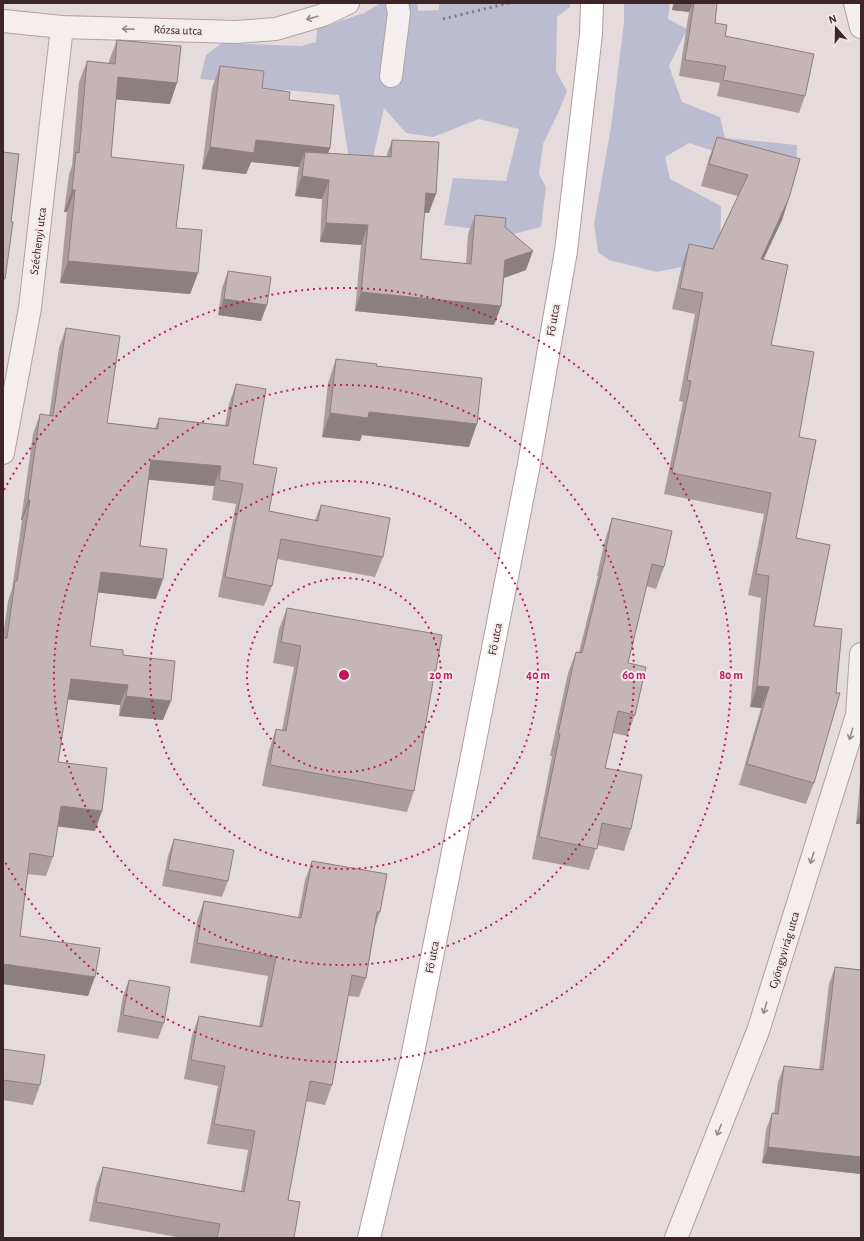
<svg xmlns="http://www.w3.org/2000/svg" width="864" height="1241" font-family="'Alegreya Sans',sans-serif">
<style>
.green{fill:#bcbcd0}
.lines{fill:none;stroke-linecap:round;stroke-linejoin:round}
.minor-casing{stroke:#b0a0a2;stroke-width:24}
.major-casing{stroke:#b29a9c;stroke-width:24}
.minor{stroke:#f4eeee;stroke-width:22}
.major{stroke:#fff;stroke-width:22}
.rail{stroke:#907476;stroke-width:3;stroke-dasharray:2 4;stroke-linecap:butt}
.wall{fill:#aa9c9d}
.shaded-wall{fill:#8b7f7f}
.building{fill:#c6b5b6;stroke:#8b7f7f}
.oneway{stroke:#98898a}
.ring{fill:none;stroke:#c2185b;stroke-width:2;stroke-dasharray:2 4}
.labels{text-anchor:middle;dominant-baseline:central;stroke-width:4;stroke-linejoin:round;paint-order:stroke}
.street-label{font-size:12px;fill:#3d2426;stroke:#f4eaeb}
.centre{fill:#c2185b;stroke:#f4eaeb;stroke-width:2}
.ring-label{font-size:12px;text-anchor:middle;font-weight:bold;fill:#c2185b;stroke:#f4eaeb;stroke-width:4;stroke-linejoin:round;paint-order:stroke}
</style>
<rect width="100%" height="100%" fill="#e6dbdc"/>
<g class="green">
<path d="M 381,3 L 417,3 L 418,11 L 439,10 L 439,3 L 570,3 L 570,7 L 557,17 L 556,71 L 567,91 L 559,111 L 543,144 L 539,174 L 546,187 L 541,227 L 514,234 L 444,225 L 453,178 L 506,181 L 519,129 L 479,119 L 433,137 L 406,133 L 384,108 L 372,162 L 349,159 L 339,95 L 285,90 L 276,97 L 241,83 L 200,79 L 206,55 L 222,43 L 301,46 L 316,42 L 317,29 L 364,13 Z"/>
<path d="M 624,3 L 670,3 L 668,19 L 687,29 L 669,66 L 682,102 L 720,117 L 725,138 L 797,145 L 796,170 L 707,149 L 689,143 L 665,157 L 670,179 L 721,206 L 720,259 L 657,272 L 609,260 L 598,252 L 594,224 L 611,127 L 624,22 Z"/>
</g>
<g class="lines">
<g class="minor-casing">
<g id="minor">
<path d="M 855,3 L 861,27"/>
<path d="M 3,21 L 62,27 L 236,32 L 276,29 L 323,15 L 348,3"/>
<path d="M 391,76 L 399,13 L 397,3"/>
<path d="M 3,453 L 30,308 L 62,27"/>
<path d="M 676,1238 L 758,1031 L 857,715 L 861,654"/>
</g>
</g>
<g class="major-casing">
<path id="major" d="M 369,1238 L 412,1058 L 473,751 L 529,464 L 566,251 L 591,34 L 592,3"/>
</g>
<use href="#minor" class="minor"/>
<use href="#major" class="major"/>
<path class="rail" d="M 443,19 L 509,3"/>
</g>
<g class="wall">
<path d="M 673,3 L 717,3 L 715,23 L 725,36 L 805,96 L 799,113 L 717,96 L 720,83 L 679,76 L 689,12 L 672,10 Z"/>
<path d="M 117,40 L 170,104 L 116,99 L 111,157 L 176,228 L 198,273 L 190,294 L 60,283 L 67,212 L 64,212 L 69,174 L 72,166 L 79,82 L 87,61 L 109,63 L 109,61 Z"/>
<path d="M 220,66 L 262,88 L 289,100 L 330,148 L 328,153 L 386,157 L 392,140 L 429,213 L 424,213 L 421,259 L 466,264 L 468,234 L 475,215 L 505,227 L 526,270 L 504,278 L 501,306 L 494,325 L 355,311 L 361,245 L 320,242 L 322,199 L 295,196 L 298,171 L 299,167 L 251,162 L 246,174 L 202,169 L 212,88 Z"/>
<path d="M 717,137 L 789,198 L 782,220 L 763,259 L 771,345 L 799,437 L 796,538 L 814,626 L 814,783 L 806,804 L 739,785 L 761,708 L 750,707 L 761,598 L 748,595 L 764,514 L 664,494 L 683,402 L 679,401 L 695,314 L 672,309 L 682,265 L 689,244 L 713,249 L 738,196 L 701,186 L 709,158 Z"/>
<path d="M 228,271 L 261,321 L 218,315 L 222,288 Z"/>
<path d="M 66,328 L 107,423 L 155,428 L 159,418 L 225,425 L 229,404 L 236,384 L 253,464 L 269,511 L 315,520 L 321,505 L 383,557 L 375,577 L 277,559 L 272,586 L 264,606 L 218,597 L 236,504 L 212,500 L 214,486 L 149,480 L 140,546 L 156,599 L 98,592 L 90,646 L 123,655 L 163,720 L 119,716 L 120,705 L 68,699 L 58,762 L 95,831 L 58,826 L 53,857 L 46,876 L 27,874 L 20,936 L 88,996 L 3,984 L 3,636 L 8,601 L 12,589 L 22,520 L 21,520 L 33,434 L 40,414 L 49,416 L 59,348 Z"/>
<path d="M 336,359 L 376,366 L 469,447 L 362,435 L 360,441 L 322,437 L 328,383 Z"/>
<path d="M 612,518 L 664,567 L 656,589 L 646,586 L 628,663 L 635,715 L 627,736 L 613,733 L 605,768 L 631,829 L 624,851 L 597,845 L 589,870 L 532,859 L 552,756 L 550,756 L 568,673 L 576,652 L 579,652 L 598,576 L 597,576 L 605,540 Z"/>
<path d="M 287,608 L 436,670 L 434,675 L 414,791 L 407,812 L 262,786 L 269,750 L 276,729 L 282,730 L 294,667 L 273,663 L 279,629 Z"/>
<path d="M 861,779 L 861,824 L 856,824 L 860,782 Z"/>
<path d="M 174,839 L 228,881 L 222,897 L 162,886 L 168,856 Z"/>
<path d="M 312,861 L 380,912 L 375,927 L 366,978 L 359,997 L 348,996 L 332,1085 L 325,1105 L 306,1101 L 288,1200 L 294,1238 L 182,1238 L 89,1221 L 96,1186 L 103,1167 L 241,1191 L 248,1150 L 207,1144 L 218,1086 L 184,1079 L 192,1035 L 199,1016 L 259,1026 L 268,976 L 190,963 L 197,921 L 204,901 L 298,918 L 305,880 Z"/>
<path d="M 835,967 L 861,970 L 861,1174 L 762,1163 L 766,1130 L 772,1113 L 774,1114 L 778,1082 L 784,1066 L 819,1070 L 829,984 Z"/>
<path d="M 129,980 L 164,1023 L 158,1039 L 117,1032 L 123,996 Z"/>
<path d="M 3,1049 L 40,1085 L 33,1105 L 3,1100 Z"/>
</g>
<g class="shaded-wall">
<path d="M 674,3 L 693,3 L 689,12 L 672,10 Z"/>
<path d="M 118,77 L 177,83 L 170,104 L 111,99 Z"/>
<path d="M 256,140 L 330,148 L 322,170 L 305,152 L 299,167 L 251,162 L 246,174 L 202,169 L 210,147 Z"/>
<path d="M 302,176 L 329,180 L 322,199 L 295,196 Z"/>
<path d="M 72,190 L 75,190 L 67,212 L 64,212 Z"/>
<path d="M 426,193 L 436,194 L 429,213 L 419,213 Z"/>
<path d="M 789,198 L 782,220 L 754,280 L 761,259 Z"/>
<path d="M 326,223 L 368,225 L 361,245 L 320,242 Z"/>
<path d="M 533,251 L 526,270 L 498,280 L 505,260 Z"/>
<path d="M 68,261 L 198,273 L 190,294 L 60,283 Z"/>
<path d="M 361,292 L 501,306 L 494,325 L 355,311 Z"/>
<path d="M 224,299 L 267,305 L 261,321 L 218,315 Z"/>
<path d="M 369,412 L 477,424 L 469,447 L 362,435 L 360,441 L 322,437 L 330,413 Z"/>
<path d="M 151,460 L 221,466 L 214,486 L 144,479 Z"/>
<path d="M 28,500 L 30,500 L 22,520 L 21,520 Z"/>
<path d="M 101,572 L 163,579 L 156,599 L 93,592 Z"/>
<path d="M 71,679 L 128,685 L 120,705 L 64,699 Z"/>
<path d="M 757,686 L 769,687 L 761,708 L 750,707 Z"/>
<path d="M 126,696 L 171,701 L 163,720 L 119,716 Z"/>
<path d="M 61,806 L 102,811 L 95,831 L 54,826 Z"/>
<path d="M 861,810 L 861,824 L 856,824 Z"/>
<path d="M 3,964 L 95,977 L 88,996 L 3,984 Z"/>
<path d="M 768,1147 L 861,1157 L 861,1174 L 762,1163 Z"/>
</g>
<g class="building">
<path d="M 694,3 L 717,3 L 715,23 L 727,25 L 725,36 L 814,54 L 805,96 L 723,80 L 726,66 L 685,60 Z"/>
<path d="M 117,40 L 181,46 L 177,83 L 118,77 L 111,157 L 184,165 L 176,228 L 202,230 L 198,273 L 68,261 L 75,190 L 72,190 L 76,152 L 79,153 L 87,61 L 115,64 Z"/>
<path d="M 220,66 L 264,71 L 262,88 L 290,92 L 289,100 L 334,105 L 330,148 L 256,140 L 254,153 L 210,147 Z"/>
<path d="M 717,137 L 800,159 L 789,198 L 761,259 L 788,265 L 771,345 L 814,352 L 799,437 L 816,440 L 796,538 L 830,545 L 814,626 L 842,629 L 836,693 L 840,693 L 814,783 L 747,764 L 769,687 L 757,686 L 769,576 L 756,574 L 771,493 L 672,473 L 691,381 L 687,380 L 703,293 L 680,288 L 689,244 L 713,249 L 748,175 L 709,164 Z"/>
<path d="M 392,140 L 439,142 L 436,194 L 426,193 L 421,259 L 471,264 L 475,215 L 506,218 L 505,227 L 533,251 L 505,260 L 501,306 L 361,292 L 368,225 L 326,223 L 329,180 L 302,176 L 305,152 L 391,157 Z"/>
<path d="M 3,152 L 19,154 L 11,222 L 13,222 L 5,279 L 3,279 Z"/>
<path d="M 228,271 L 271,277 L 267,305 L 224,299 Z"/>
<path d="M 66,328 L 120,336 L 107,423 L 158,429 L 159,418 L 228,426 L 236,384 L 266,389 L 253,464 L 277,468 L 269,511 L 318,521 L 321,505 L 390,518 L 383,557 L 281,539 L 272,586 L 225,577 L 243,484 L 219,480 L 221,466 L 151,460 L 140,546 L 167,549 L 163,579 L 101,572 L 90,646 L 123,650 L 123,655 L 175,661 L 171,701 L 126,696 L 128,685 L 71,679 L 58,762 L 107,768 L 102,811 L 61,806 L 53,857 L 30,853 L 20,936 L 100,948 L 95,977 L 3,964 L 3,638 L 7,638 L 15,581 L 17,581 L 30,500 L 28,500 L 40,414 L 53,416 Z"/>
<path d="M 336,359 L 377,364 L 376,366 L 482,378 L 477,424 L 369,412 L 368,418 L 330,413 Z"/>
<path d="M 612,518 L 672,531 L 664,567 L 652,564 L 628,663 L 646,667 L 635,715 L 618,711 L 605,768 L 642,775 L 631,829 L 602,823 L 597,849 L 539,837 L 560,734 L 558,734 L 576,652 L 582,653 L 606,554 L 605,554 Z"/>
<path d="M 287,608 L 442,635 L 436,670 L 435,670 L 414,791 L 270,765 L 276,729 L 286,731 L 301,646 L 281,642 Z"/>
<path d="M 174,839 L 234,850 L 228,881 L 168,870 Z"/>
<path d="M 312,861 L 387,874 L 380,912 L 377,912 L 366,978 L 352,975 L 332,1085 L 310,1081 L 288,1200 L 300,1202 L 294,1238 L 217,1238 L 220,1224 L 96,1202 L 103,1167 L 244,1192 L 255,1131 L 214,1124 L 225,1066 L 191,1060 L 199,1016 L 262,1027 L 276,957 L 197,943 L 204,901 L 301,918 Z"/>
<path d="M 835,967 L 861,970 L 861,1157 L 768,1147 L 772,1113 L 778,1114 L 784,1066 L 823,1070 Z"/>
<path d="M 129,980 L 170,987 L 164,1023 L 123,1015 Z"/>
<path d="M 3,1049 L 45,1055 L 40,1085 L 3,1080 Z"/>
</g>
<defs><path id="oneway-shaft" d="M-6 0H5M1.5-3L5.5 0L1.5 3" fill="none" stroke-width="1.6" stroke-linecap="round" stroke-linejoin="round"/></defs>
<g class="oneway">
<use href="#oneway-shaft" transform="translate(312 18) rotate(164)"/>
<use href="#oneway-shaft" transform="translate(128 29) rotate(-179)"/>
<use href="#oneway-shaft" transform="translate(851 734) rotate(107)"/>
<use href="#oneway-shaft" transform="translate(812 858) rotate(107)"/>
<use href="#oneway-shaft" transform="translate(765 1008) rotate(107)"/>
<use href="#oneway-shaft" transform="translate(719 1130) rotate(112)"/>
</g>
<g class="ring">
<circle cx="344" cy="675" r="97"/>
<circle cx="344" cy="675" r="194"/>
<circle cx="344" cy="675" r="290"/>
<path d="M4 490A387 387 0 1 1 4 860"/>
</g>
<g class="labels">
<g class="street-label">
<text transform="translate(178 30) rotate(2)">Rózsa utca</text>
<text transform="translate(38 241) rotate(-83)">Széchenyi utca</text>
<text transform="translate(553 320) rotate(-80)">Fő utca</text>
<text transform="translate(495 639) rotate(-79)">Fő utca</text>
<text transform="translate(784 950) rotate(-73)">Gyöngyvirág utca</text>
<text transform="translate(432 957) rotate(-79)">Fő utca</text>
</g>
</g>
<circle cx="344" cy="675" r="6" class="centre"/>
<g class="ring-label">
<text x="441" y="679">20 m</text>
<text x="538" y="679">40 m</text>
<text x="634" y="679">60 m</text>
<text x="731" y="679">80 m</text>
</g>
<rect width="864" height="1241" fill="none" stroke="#3d2426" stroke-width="8"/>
<g transform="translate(836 28) rotate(340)" stroke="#f4eaeb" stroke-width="3" paint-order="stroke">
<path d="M0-3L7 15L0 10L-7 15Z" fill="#3d2426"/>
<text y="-6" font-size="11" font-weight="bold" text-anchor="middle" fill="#3d2426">N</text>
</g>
</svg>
